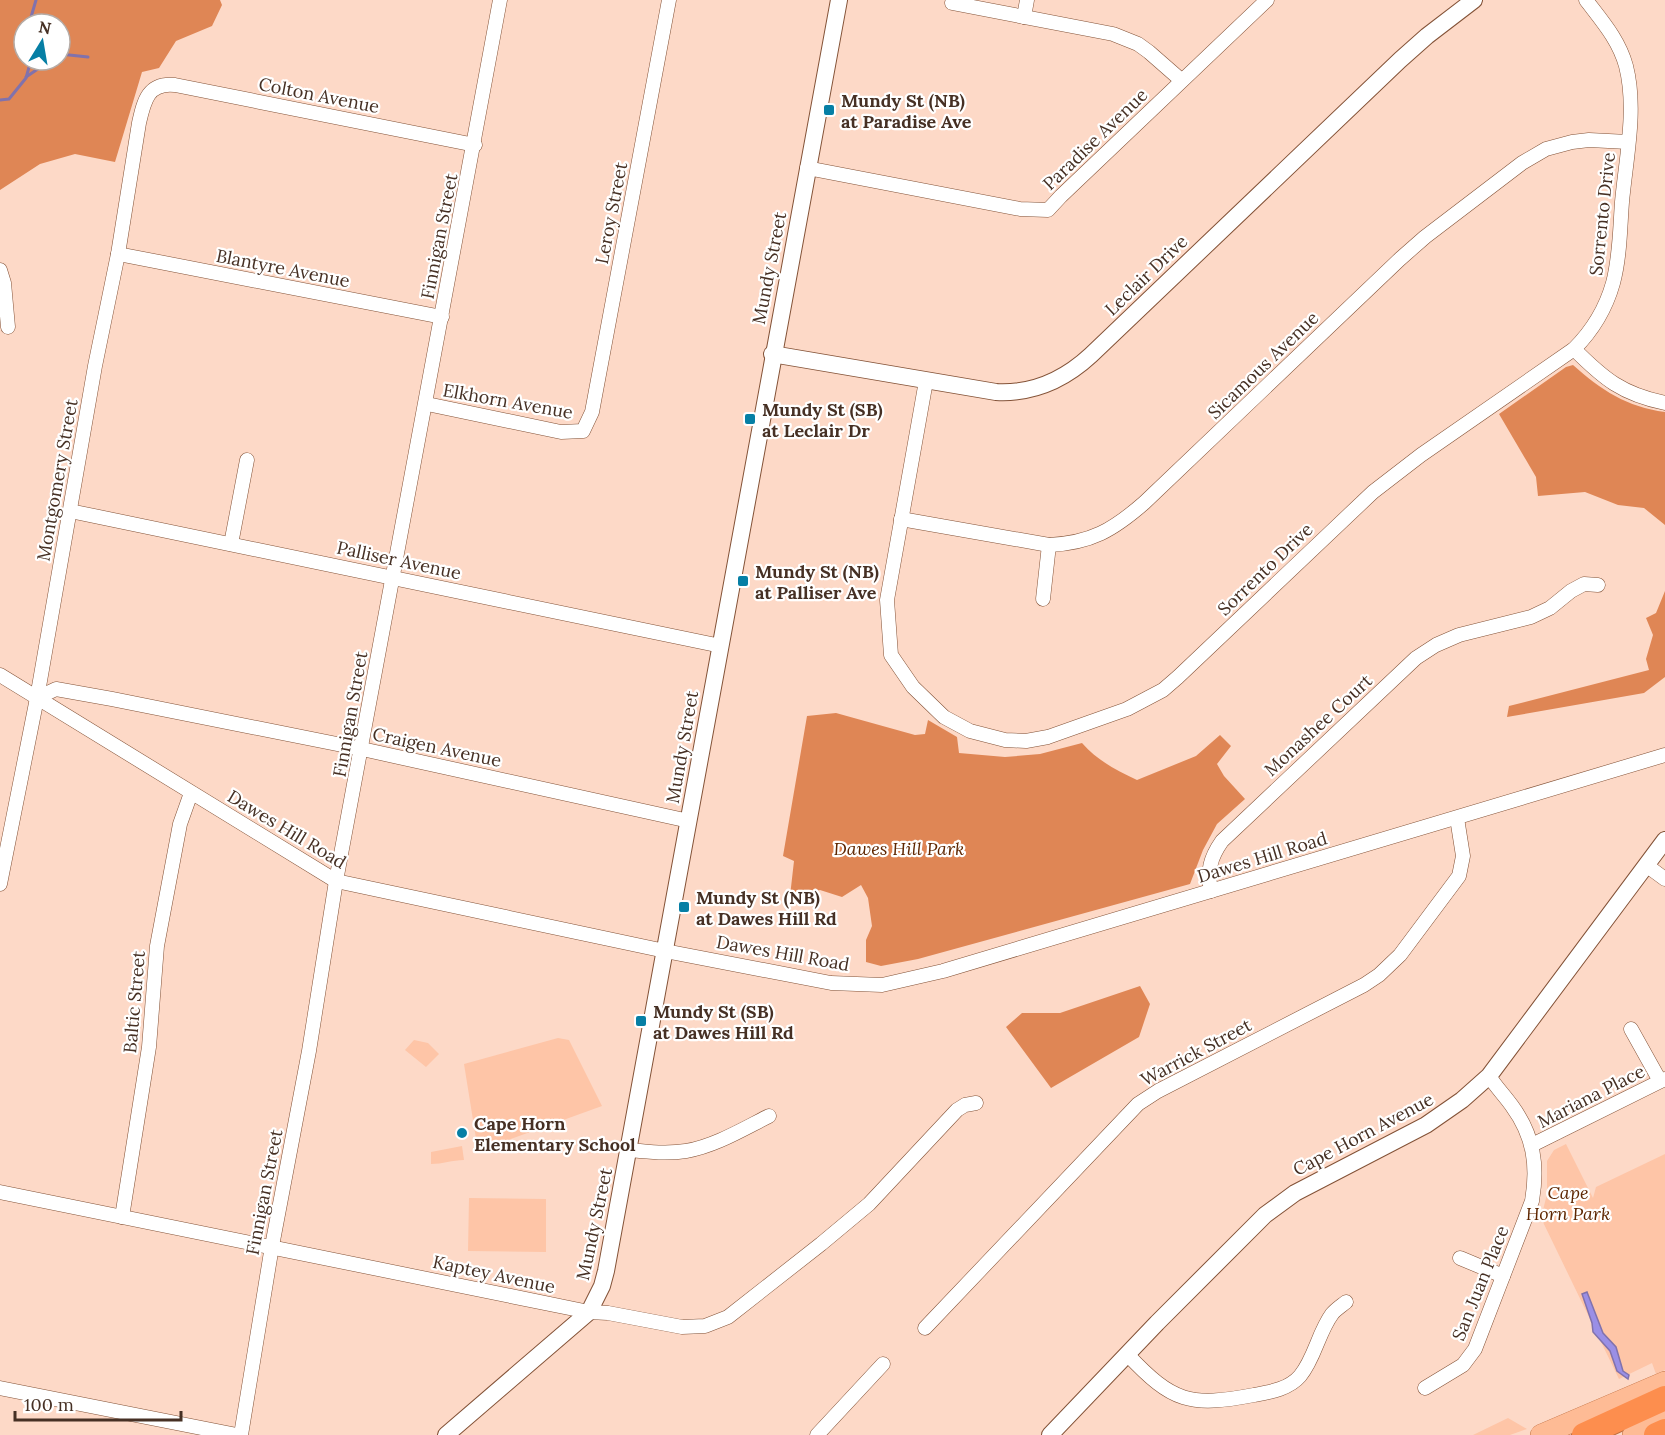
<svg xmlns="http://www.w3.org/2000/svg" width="1665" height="1435" font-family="Lora,serif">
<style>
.green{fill:#fec5a7}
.forest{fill:#df8655;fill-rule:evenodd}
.water{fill:#9a8fe6;stroke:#8172ac;stroke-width:1.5}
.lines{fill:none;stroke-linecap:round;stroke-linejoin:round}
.stream{stroke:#8172ac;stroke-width:3}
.minor-casing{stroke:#835237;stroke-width:15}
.tertiary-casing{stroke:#835237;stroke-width:18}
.primary-casing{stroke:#bd6d3f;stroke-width:22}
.motorway-casing{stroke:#bd6d3f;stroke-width:26}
.minor{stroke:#fff;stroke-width:14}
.tertiary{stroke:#fff;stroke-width:16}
.primary{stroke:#febb95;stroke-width:21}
.motorway{stroke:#fd8e4e;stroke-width:24}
.poi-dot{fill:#067fa5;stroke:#fff;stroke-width:2}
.labels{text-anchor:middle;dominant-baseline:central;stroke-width:4.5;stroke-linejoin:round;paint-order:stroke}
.street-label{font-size:18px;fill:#463024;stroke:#fff}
.poi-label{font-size:18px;font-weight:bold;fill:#463024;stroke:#fff;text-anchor:start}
.park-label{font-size:18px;font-style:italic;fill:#5e2600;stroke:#fff}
</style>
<rect width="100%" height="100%" fill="#fdd9c7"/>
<g class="green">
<path d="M 558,1038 L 569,1040 L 602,1106 L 478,1151 L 464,1064 Z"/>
<path d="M 414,1040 L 428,1043 L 439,1054 L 426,1067 L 405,1050 Z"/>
<path d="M 1566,1144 L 1593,1198 L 1596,1187 L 1665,1154 L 1665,1370 L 1656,1374 L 1652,1363 L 1619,1379 L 1541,1218 L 1547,1194 L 1547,1161 L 1554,1150 Z"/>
<path d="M 462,1146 L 464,1160 C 452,1160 443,1164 431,1164 L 431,1152 Z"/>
<path d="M 469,1198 L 546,1199 L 546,1252 L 468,1251 Z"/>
<path d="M 1508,1418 L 1527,1429 L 1510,1435 L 1473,1435 Z"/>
</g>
<g class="forest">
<path d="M 0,0 L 220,0 L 222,5 L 212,26 L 176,41 L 159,68 L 142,72 L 115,162 L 75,154 L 40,164 L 0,190 ZM 24,24 L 60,24 L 60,60 L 24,60 Z"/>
<path d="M 1573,365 C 1601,390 1627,407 1665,412 L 1665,525 L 1644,508 L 1618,505 L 1585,492 L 1538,496 L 1536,477 L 1499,414 L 1566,367 Z"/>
<path d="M 1665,591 L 1665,677 L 1644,693 L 1507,717 L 1509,706 L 1649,670 L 1646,659 L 1653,635 L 1646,618 L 1656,613 Z"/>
<path d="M 836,713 L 915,735 L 925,734 L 928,720 L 957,737 L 959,753 L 1005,757 L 1040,754 L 1082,743 C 1098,761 1116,770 1137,780 L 1196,756 L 1220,735 L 1231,746 L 1217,764 L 1224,776 L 1245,799 L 1217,824 L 1203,850 L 1190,884 L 918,959 L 881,966 L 866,962 L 866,940 L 872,926 L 868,898 L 861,885 L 842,897 L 820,890 L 790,896 L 794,861 L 783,856 L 807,716 Z"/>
<path d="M 1140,986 L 1150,1004 L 1139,1037 L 1051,1088 L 1006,1027 L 1022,1013 L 1060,1013 Z"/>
</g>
<path class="water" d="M 1587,1292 L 1603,1333 L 1616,1347 L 1623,1371 L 1629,1375 L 1628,1379 L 1617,1371 L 1610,1351 L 1593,1332 L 1592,1323 L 1582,1294 Z"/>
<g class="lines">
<g class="stream">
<path d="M 29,24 L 36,0"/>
<path d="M 60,54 L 88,57"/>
<path d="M 26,77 L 51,60"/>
<path d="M 0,100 L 9,99 L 26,78 L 31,60"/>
</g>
<g class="minor-casing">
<g id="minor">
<path d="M 952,3 L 1113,34 L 1138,44 L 1149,52 L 1181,80"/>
<path d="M 1024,17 L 1027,0"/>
<path d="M 807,168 L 1020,209 L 1048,210 L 1061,196 L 1267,0"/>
<path d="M 118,254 L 442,317"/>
<path d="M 0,270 L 4,283 L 8,327"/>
<path d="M 1574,349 C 1604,379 1622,394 1665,403"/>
<path d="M 926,381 L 887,600 L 891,655 L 913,687 L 944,717 L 970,731 L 1005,740 L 1026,741 L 1048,737 L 1127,709 L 1163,690 L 1178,677 L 1373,492 L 1421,455 L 1574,349 C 1592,331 1606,308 1613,283 C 1620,257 1620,228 1622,202 C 1626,158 1637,109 1626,66 C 1619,40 1602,21 1586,0"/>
<path d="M 427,404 L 561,432 L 583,431 L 592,412 L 669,0"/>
<path d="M 70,511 L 721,646"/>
<path d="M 901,519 L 1049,545 C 1091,543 1113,530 1144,503 L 1400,259 L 1425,237 L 1522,163 L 1546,149 L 1572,142 L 1589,140 L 1628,142"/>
<path d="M 231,544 L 247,460"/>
<path d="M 1043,599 L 1049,545"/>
<path d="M 0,675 L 336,881 L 665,951 L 831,983 L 882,985 L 943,971 L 1665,755"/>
<path d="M 37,698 L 56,689 L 112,699 L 362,749 L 689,821"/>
<path d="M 1646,865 L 1665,879"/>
<path d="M 0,884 L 37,698 L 95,366 L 118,254 L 139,123 C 144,101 148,82 175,85 L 475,145"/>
<path d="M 1211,891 C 1207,871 1210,858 1222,841 L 1416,658 L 1436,645 L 1459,635 L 1531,617 L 1550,608 L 1571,591 L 1584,584 L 1598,585"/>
<path d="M 1631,1029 L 1660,1081"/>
<path d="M 1532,1145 L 1665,1079"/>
<path d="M 630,1150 C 649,1152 667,1154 686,1151 C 715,1146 743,1129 769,1116"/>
<path d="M 0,1192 L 589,1312 L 608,1313 L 682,1327 L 705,1326 L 728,1317 L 821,1244 L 869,1204 L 957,1110 L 965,1105 L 976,1103"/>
<path d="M 122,1217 L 149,1047 L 157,946 L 180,824 L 191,793"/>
<path d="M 1460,1258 L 1503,1276"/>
<path d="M 925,1328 L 1138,1104 L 1158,1091 L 1364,985 L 1379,975 L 1400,955 L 1459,876 L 1463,856 L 1457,818"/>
<path d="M 1127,1354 C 1173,1403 1190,1407 1254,1395 C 1270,1392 1289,1389 1300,1376 C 1315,1358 1318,1333 1332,1314 C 1335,1310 1341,1306 1346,1302"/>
<path d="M 0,1388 L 237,1435"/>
<path d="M 1425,1388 L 1463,1365 L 1475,1349 L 1532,1201 C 1538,1166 1534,1136 1512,1106 C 1505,1096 1496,1087 1489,1076"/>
<path d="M 241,1435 L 272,1246 L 309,1051 L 336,881 L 500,0"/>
<path d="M 817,1435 L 883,1364"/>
</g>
</g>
<g class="tertiary-casing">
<g id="tertiary">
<path d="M 772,354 L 996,392 C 1032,394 1064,380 1091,355 L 1400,60 L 1427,36 L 1474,0"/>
<path d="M 446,1435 L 589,1312 L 602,1286 L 606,1271 L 839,0"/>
<path d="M 1050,1435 L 1157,1323 L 1265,1215 L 1295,1193 L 1426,1125 L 1462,1100 L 1489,1076 L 1665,840"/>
</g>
</g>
<g class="primary-casing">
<g id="primary">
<path d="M 1541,1435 L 1665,1382"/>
<path d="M 1633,1435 L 1665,1421"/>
</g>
</g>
<g class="motorway-casing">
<g id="motorway">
<path d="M 1584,1435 L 1665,1398"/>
<path d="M 1656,1435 L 1665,1431"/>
</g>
</g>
<use href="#minor" class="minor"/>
<use href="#tertiary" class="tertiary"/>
<use href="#primary" class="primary"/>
<use href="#motorway" class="motorway"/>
</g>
<g class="poi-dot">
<rect x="823" y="104" width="12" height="12" rx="3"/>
<rect x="744" y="413" width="12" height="12" rx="3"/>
<rect x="737" y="575" width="12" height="12" rx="3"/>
<rect x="678" y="901" width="12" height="12" rx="3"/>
<rect x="635" y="1015" width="12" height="12" rx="3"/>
<circle cx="462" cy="1133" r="6"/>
</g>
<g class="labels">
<g class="street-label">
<text transform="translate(319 95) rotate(11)">Colton Avenue</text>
<text transform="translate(1095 139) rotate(-44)">Paradise Avenue</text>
<text transform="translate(611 213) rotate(-79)">Leroy Street</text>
<text transform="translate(1602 214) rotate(-84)">Sorrento Drive</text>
<text transform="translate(439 236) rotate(-79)">Finnigan Street</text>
<text transform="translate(283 268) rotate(11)">Blantyre Avenue</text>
<text transform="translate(769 268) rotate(-79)">Mundy Street</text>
<text transform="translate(1146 275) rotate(-44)">Leclair Drive</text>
<text transform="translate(1263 365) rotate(-44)">Sicamous Avenue</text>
<text transform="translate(508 401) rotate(10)">Elkhorn Avenue</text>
<text transform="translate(57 480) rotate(-80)">Montgomery Street</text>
<text transform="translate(399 560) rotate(12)">Palliser Avenue</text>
<text transform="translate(1265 569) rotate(-44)">Sorrento Drive</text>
<text transform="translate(350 714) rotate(-80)">Finnigan Street</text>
<text transform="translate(1318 725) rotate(-43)">Monashee Court</text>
<text transform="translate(437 747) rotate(12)">Craigen Avenue</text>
<text transform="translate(682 747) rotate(-80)">Mundy Street</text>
<text transform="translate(287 829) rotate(31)">Dawes Hill Road</text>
<text transform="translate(1262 857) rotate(-17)">Dawes Hill Road</text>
<text transform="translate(783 953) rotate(10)">Dawes Hill Road</text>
<text transform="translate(134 1002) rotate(-85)">Baltic Street</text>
<text transform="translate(1196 1052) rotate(-28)">Warrick Street</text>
<text transform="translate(1591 1096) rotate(-27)">Mariana Place</text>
<text transform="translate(1363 1134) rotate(-28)">Cape Horn Avenue</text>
<text transform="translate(264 1192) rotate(-79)">Finnigan Street</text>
<text transform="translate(594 1224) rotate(-78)">Mundy Street</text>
<text transform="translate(494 1274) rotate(12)">Kaptey Avenue</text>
<text transform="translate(1480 1283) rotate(-68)">San Juan Place</text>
</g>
<g class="poi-label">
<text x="841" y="100">Mundy St (NB)<tspan x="841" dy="21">at Paradise Ave</tspan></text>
<text x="762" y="409">Mundy St (SB)<tspan x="762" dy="21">at Leclair Dr</tspan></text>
<text x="755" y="571">Mundy St (NB)<tspan x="755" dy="21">at Palliser Ave</tspan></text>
<text x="696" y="897">Mundy St (NB)<tspan x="696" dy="21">at Dawes Hill Rd</tspan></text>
<text x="653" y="1011">Mundy St (SB)<tspan x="653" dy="21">at Dawes Hill Rd</tspan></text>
<text x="474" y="1123">Cape Horn<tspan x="474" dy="21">Elementary School</tspan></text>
</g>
<g class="park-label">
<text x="899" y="848">Dawes Hill Park</text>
<text x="1568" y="1192">Cape<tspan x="1568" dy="21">Horn Park</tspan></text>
</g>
</g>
<g transform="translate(42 42) rotate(11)"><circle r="28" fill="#ffffff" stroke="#b5aca7" stroke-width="1.5"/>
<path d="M0-4.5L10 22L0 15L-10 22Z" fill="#067fa5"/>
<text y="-9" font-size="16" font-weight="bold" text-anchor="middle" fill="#463024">N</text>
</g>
<path d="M15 1411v9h166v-9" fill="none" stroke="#463024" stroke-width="3"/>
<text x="24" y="1411" font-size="18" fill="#463024" stroke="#ffffff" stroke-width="4.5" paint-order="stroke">100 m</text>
</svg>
